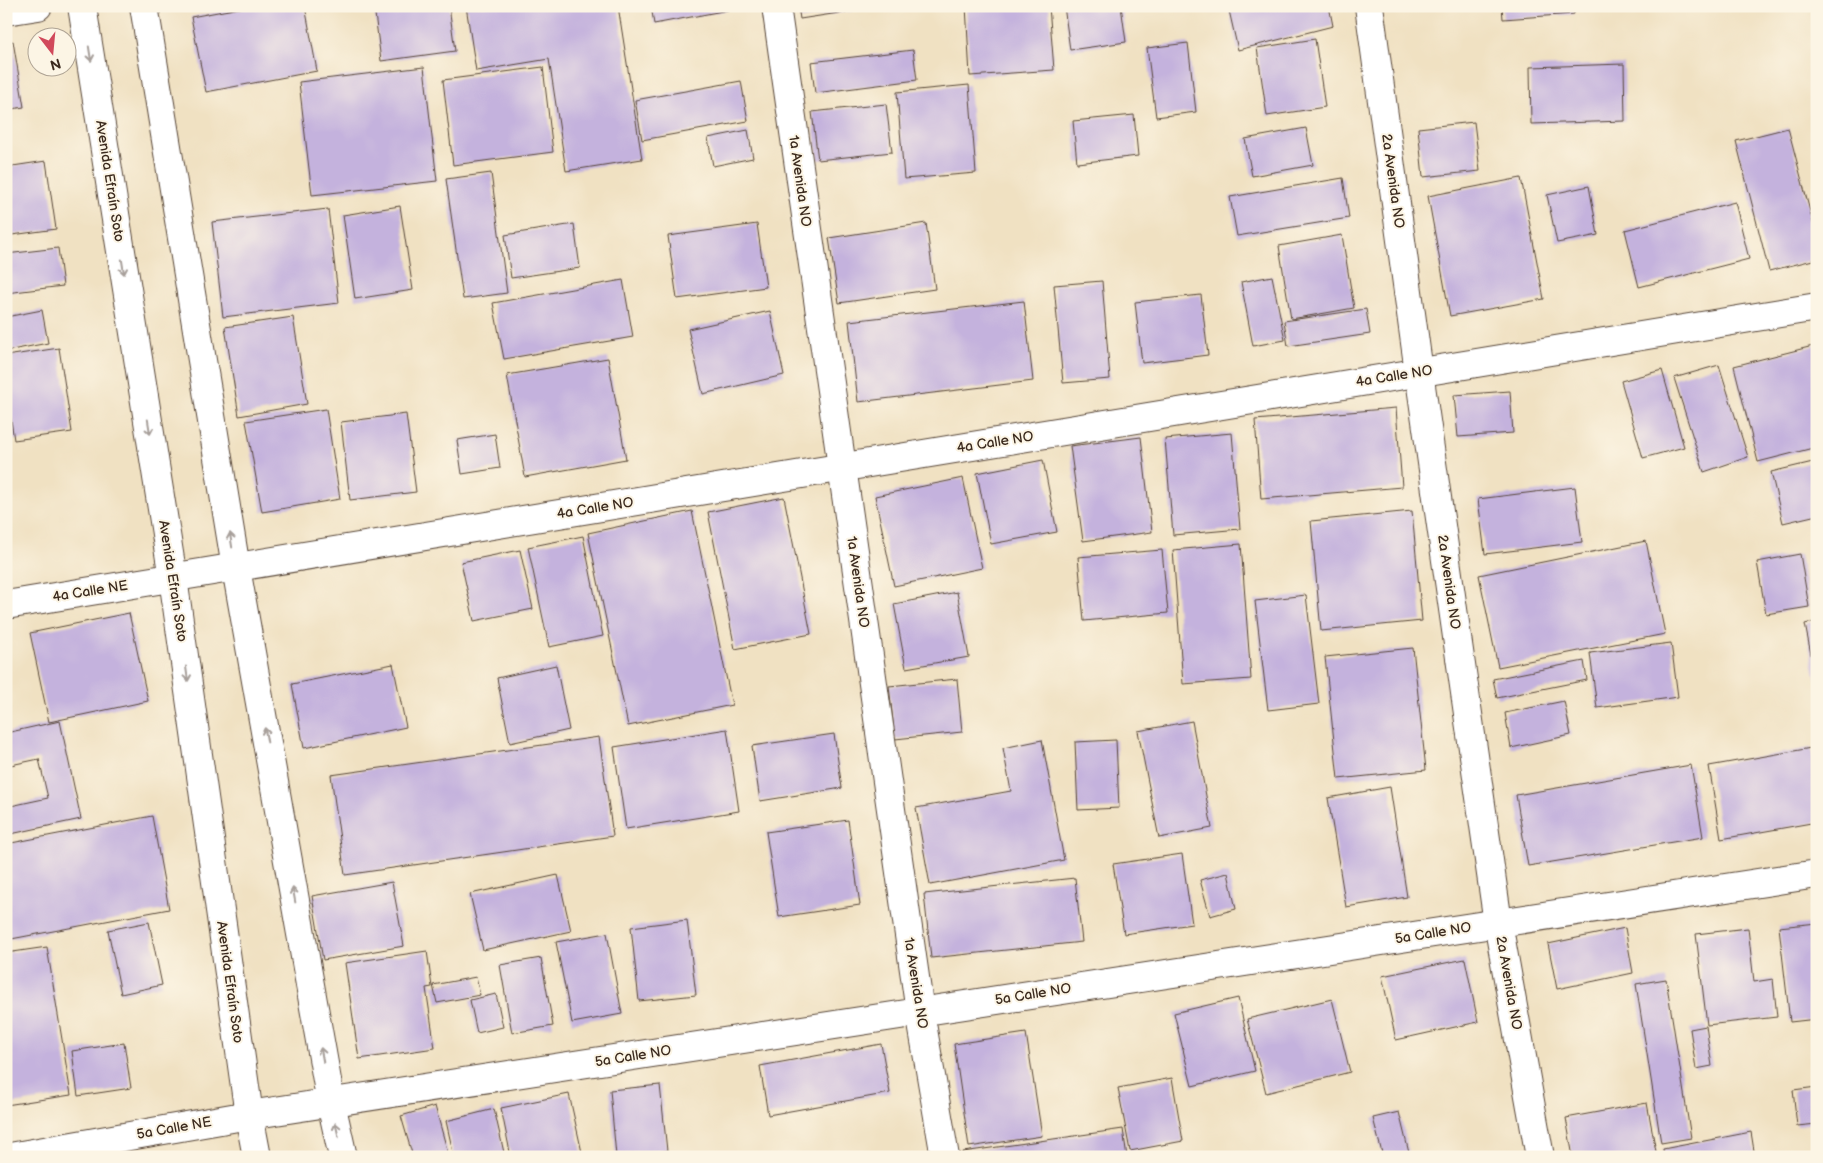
<svg xmlns="http://www.w3.org/2000/svg" width="1823" height="1163" font-family="'Balsamiq Sans',sans-serif">
<style>
.building{fill:#c4b2dd}
.lines{fill:none;stroke-linecap:round;stroke-linejoin:round}
.minor-casing{stroke:#564537;stroke-width:30}
.minor{stroke:#fff;stroke-width:28}
.oneway{stroke:#a79f9a}
.labels{text-anchor:middle;dominant-baseline:central;stroke-width:4;stroke-linejoin:round;paint-order:stroke}
.street-label{font-size:14px;fill:#3b2a1e;stroke:#fcf5e5}
</style>
<rect width="100%" height="100%" fill="#fcf5e5"/>
<filter id="ink" filterUnits="userSpaceOnUse"><feTurbulence type="fractalNoise" baseFrequency=".02" numOctaves="2"/><feDisplacementMap in="SourceGraphic" scale="10" xChannelSelector="R" yChannelSelector="G"/><feConvolveMatrix kernelMatrix="1 2 1 2 8 2 1 2 1" color-interpolation-filters="sRGB"/></filter>
<filter id="wash" filterUnits="userSpaceOnUse"><feTurbulence type="fractalNoise" baseFrequency=".0096" numOctaves="4" result="noise"/><feDisplacementMap in="SourceGraphic" scale="20" xChannelSelector="R" yChannelSelector="G"/><feGaussianBlur stdDeviation="1.12" result="paint"/><feColorMatrix in="noise" values="0 0 0 0 0 0 0 0 0 0 0 0 0 0 0 0 0 1.4 0 .05"/><feComposite in="paint" operator="in"/></filter>
<g filter="url(#wash)">
<rect width="100%" height="100%" fill="#f0e1c2"/>
<g id="blocks">
<g class="building">
<path d="M 250,6 L 305,6 L 317,71 L 206,92 L 191,17 Z"/>
<path d="M 374,6 L 449,6 L 455,51 L 381,61 Z"/>
<path d="M 466,6 L 618,6 L 642,159 L 566,171 L 549,59 L 476,71 Z"/>
<path d="M 651,6 L 727,6 L 728,10 L 654,24 Z"/>
<path d="M 798,6 L 851,6 L 852,11 L 800,19 Z"/>
<path d="M 966,6 L 1049,6 L 1054,70 L 970,76 Z"/>
<path d="M 1064,6 L 1121,6 L 1126,42 L 1070,50 Z"/>
<path d="M 1228,6 L 1329,6 L 1333,26 L 1238,50 Z"/>
<path d="M 1502,6 L 1574,6 L 1574,14 L 1503,19 Z"/>
<path d="M 1315,39 L 1325,107 L 1267,116 L 1257,48 Z"/>
<path d="M 13,41 L 24,107 L 6,110 L 6,43 Z"/>
<path d="M 1188,43 L 1196,112 L 1156,117 L 1147,48 Z"/>
<path d="M 913,50 L 917,80 L 815,93 L 811,62 Z"/>
<path d="M 1624,64 L 1625,121 L 1531,124 L 1530,67 Z"/>
<path d="M 424,67 L 437,181 L 312,195 L 299,82 Z"/>
<path d="M 543,67 L 553,152 L 453,165 L 443,80 Z"/>
<path d="M 741,81 L 748,121 L 642,140 L 635,100 Z"/>
<path d="M 969,85 L 976,173 L 904,179 L 897,92 Z"/>
<path d="M 886,104 L 892,152 L 818,160 L 812,112 Z"/>
<path d="M 1134,115 L 1138,156 L 1077,163 L 1073,121 Z"/>
<path d="M 1474,122 L 1480,171 L 1423,177 L 1418,128 Z"/>
<path d="M 1306,128 L 1313,165 L 1252,176 L 1245,139 Z"/>
<path d="M 1788,128 L 1817,238 L 1817,259 L 1769,271 L 1736,141 Z"/>
<path d="M 748,130 L 753,158 L 713,166 L 708,138 Z"/>
<path d="M 46,161 L 56,229 L 12,235 L 6,192 L 6,167 Z"/>
<path d="M 491,173 L 507,293 L 463,299 L 446,179 Z"/>
<path d="M 1343,178 L 1349,218 L 1237,236 L 1230,197 Z"/>
<path d="M 1521,178 L 1544,299 L 1450,316 L 1428,196 Z"/>
<path d="M 1589,186 L 1598,235 L 1557,243 L 1547,195 Z"/>
<path d="M 1735,202 L 1749,259 L 1639,287 L 1625,230 Z"/>
<path d="M 400,206 L 413,290 L 355,299 L 343,215 Z"/>
<path d="M 328,209 L 339,303 L 223,317 L 212,222 Z"/>
<path d="M 926,223 L 935,289 L 839,303 L 829,238 Z"/>
<path d="M 574,224 L 580,268 L 511,278 L 505,235 Z"/>
<path d="M 757,224 L 766,287 L 677,299 L 668,236 Z"/>
<path d="M 1342,235 L 1354,308 L 1291,319 L 1279,246 Z"/>
<path d="M 58,248 L 63,286 L 6,293 L 6,254 Z"/>
<path d="M 1272,276 L 1285,340 L 1253,346 L 1241,282 Z"/>
<path d="M 623,280 L 633,337 L 504,359 L 493,303 Z"/>
<path d="M 1102,281 L 1110,379 L 1063,383 L 1054,285 Z"/>
<path d="M 1201,295 L 1208,355 L 1142,363 L 1135,302 Z"/>
<path d="M 1024,301 L 1033,381 L 858,402 L 849,321 Z"/>
<path d="M 1366,309 L 1370,334 L 1288,346 L 1284,321 Z"/>
<path d="M 42,310 L 48,343 L 6,351 L 6,317 Z"/>
<path d="M 770,311 L 784,375 L 703,394 L 688,329 Z"/>
<path d="M 293,317 L 307,404 L 239,416 L 225,327 Z"/>
<path d="M 1817,345 L 1817,447 L 1758,462 L 1734,366 Z"/>
<path d="M 59,348 L 72,432 L 14,440 L 6,387 L 6,356 Z"/>
<path d="M 608,358 L 626,459 L 525,477 L 507,375 Z"/>
<path d="M 1719,365 L 1748,457 L 1704,472 L 1674,378 Z"/>
<path d="M 1662,370 L 1684,447 L 1643,458 L 1621,381 Z"/>
<path d="M 1510,391 L 1513,433 L 1458,437 L 1454,395 Z"/>
<path d="M 1396,408 L 1402,487 L 1261,499 L 1255,420 Z"/>
<path d="M 326,409 L 340,499 L 262,512 L 246,421 Z"/>
<path d="M 406,414 L 416,492 L 350,500 L 341,422 Z"/>
<path d="M 1232,433 L 1240,529 L 1173,535 L 1165,439 Z"/>
<path d="M 495,434 L 500,468 L 462,474 L 457,440 Z"/>
<path d="M 1141,437 L 1152,532 L 1083,541 L 1070,446 Z"/>
<path d="M 1043,460 L 1057,532 L 991,544 L 977,473 Z"/>
<path d="M 1817,461 L 1817,515 L 1783,523 L 1771,472 Z"/>
<path d="M 963,478 L 982,568 L 894,586 L 875,496 Z"/>
<path d="M 1575,487 L 1582,542 L 1485,554 L 1478,499 Z"/>
<path d="M 784,497 L 811,634 L 735,649 L 708,512 Z"/>
<path d="M 692,511 L 732,705 L 628,726 L 588,533 Z"/>
<path d="M 1412,511 L 1422,621 L 1321,631 L 1311,521 Z"/>
<path d="M 583,536 L 603,636 L 549,647 L 528,547 Z"/>
<path d="M 1646,541 L 1665,634 L 1498,667 L 1479,575 Z"/>
<path d="M 1241,544 L 1251,679 L 1183,684 L 1173,550 Z"/>
<path d="M 520,550 L 533,609 L 474,621 L 461,562 Z"/>
<path d="M 1162,550 L 1168,613 L 1084,621 L 1078,557 Z"/>
<path d="M 1800,554 L 1809,607 L 1766,614 L 1757,562 Z"/>
<path d="M 957,592 L 969,657 L 906,668 L 894,604 Z"/>
<path d="M 1306,595 L 1319,704 L 1268,710 L 1255,601 Z"/>
<path d="M 129,613 L 148,701 L 49,722 L 30,633 Z"/>
<path d="M 1817,621 L 1817,680 L 1816,680 L 1805,624 Z"/>
<path d="M 1671,643 L 1678,697 L 1597,708 L 1590,653 Z"/>
<path d="M 1413,648 L 1426,770 L 1338,779 L 1325,657 Z"/>
<path d="M 1584,661 L 1587,680 L 1497,698 L 1493,679 Z"/>
<path d="M 393,664 L 406,727 L 304,748 L 292,684 Z"/>
<path d="M 556,665 L 569,730 L 510,743 L 497,678 Z"/>
<path d="M 957,679 L 962,732 L 895,739 L 889,686 Z"/>
<path d="M 1564,701 L 1571,735 L 1511,748 L 1505,713 Z"/>
<path d="M 60,721 L 81,819 L 6,835 L 6,807 L 48,798 L 39,759 L 6,766 L 6,733 Z"/>
<path d="M 1192,721 L 1212,828 L 1159,838 L 1138,731 Z"/>
<path d="M 727,729 L 739,811 L 626,829 L 614,747 Z"/>
<path d="M 834,734 L 842,788 L 760,801 L 752,746 Z"/>
<path d="M 599,737 L 613,836 L 345,875 L 331,775 Z"/>
<path d="M 1042,740 L 1064,860 L 930,885 L 916,808 L 1011,791 L 1003,748 Z"/>
<path d="M 1116,740 L 1119,808 L 1078,810 L 1075,742 Z"/>
<path d="M 1811,748 L 1817,779 L 1817,822 L 1721,839 L 1709,766 Z"/>
<path d="M 1691,765 L 1703,837 L 1528,866 L 1516,795 Z"/>
<path d="M 1390,787 L 1407,897 L 1346,907 L 1328,798 Z"/>
<path d="M 152,816 L 169,909 L 6,940 L 6,844 Z"/>
<path d="M 848,820 L 860,905 L 779,917 L 766,832 Z"/>
<path d="M 1182,854 L 1192,924 L 1124,934 L 1113,864 Z"/>
<path d="M 1228,873 L 1236,909 L 1210,916 L 1200,880 Z"/>
<path d="M 558,875 L 571,931 L 483,950 L 470,894 Z"/>
<path d="M 1075,878 L 1082,942 L 931,958 L 924,894 Z"/>
<path d="M 392,882 L 404,946 L 323,960 L 312,896 Z"/>
<path d="M 687,920 L 696,995 L 639,1001 L 631,927 Z"/>
<path d="M 149,922 L 162,985 L 121,994 L 108,930 Z"/>
<path d="M 1817,923 L 1817,1019 L 1790,1022 L 1779,927 Z"/>
<path d="M 1625,928 L 1633,973 L 1557,989 L 1548,944 Z"/>
<path d="M 1748,928 L 1754,982 L 1773,979 L 1777,1017 L 1707,1025 L 1696,934 Z"/>
<path d="M 607,933 L 622,1014 L 572,1023 L 556,942 Z"/>
<path d="M 47,947 L 71,1095 L 6,1105 L 6,953 Z"/>
<path d="M 427,951 L 432,987 L 426,988 L 435,1048 L 359,1059 L 345,963 Z"/>
<path d="M 541,958 L 553,1026 L 512,1033 L 500,965 Z"/>
<path d="M 1465,959 L 1478,1022 L 1396,1040 L 1382,976 Z"/>
<path d="M 476,977 L 480,995 L 437,1003 L 433,985 Z"/>
<path d="M 1666,979 L 1691,1138 L 1661,1143 L 1636,984 Z"/>
<path d="M 496,994 L 503,1027 L 477,1033 L 470,1000 Z"/>
<path d="M 1238,998 L 1255,1071 L 1192,1086 L 1174,1013 Z"/>
<path d="M 1332,999 L 1350,1072 L 1266,1093 L 1247,1019 Z"/>
<path d="M 1706,1026 L 1712,1066 L 1696,1069 L 1690,1029 Z"/>
<path d="M 1026,1033 L 1042,1136 L 969,1147 L 954,1044 Z"/>
<path d="M 124,1043 L 131,1088 L 78,1096 L 72,1051 Z"/>
<path d="M 881,1044 L 890,1093 L 768,1115 L 760,1066 Z"/>
<path d="M 1172,1078 L 1183,1141 L 1130,1151 L 1118,1088 Z"/>
<path d="M 660,1085 L 667,1151 L 616,1156 L 610,1090 Z"/>
<path d="M 1817,1087 L 1817,1124 L 1797,1126 L 1793,1090 Z"/>
<path d="M 569,1094 L 583,1157 L 511,1157 L 501,1108 Z"/>
<path d="M 1647,1103 L 1657,1157 L 1573,1157 L 1566,1118 Z"/>
<path d="M 435,1106 L 449,1157 L 413,1157 L 401,1116 Z"/>
<path d="M 494,1109 L 505,1157 L 454,1157 L 446,1121 Z"/>
<path d="M 1399,1112 L 1410,1157 L 1383,1157 L 1373,1118 Z"/>
<path d="M 1123,1129 L 1127,1157 L 964,1157 L 963,1152 Z"/>
<path d="M 1751,1132 L 1755,1157 L 1664,1157 L 1663,1149 Z"/>
</g>
</g>
</g>
<g filter="url(#ink)">
<use href="#blocks" fill-opacity="0" stroke="#564537" stroke-width="1"/>
<g class="lines">
<g class="minor-casing">
<g id="minor">
<path d="M 82,6 L 173,578 L 249,1115 L 257,1157"/>
<path d="M 144,6 L 236,568 L 331,1103 L 343,1157"/>
<path d="M 776,6 L 920,1012 L 945,1157"/>
<path d="M 1369,6 L 1419,372 L 1498,923 L 1540,1157"/>
<path d="M 6,11 L 38,6"/>
<path d="M 6,605 L 1817,307"/>
<path d="M 10,1157 L 249,1115 L 1817,874"/>
</g>
</g>
<use href="#minor" class="minor"/>
</g>
<defs><path id="oneway-shaft" d="M-6 0H5M1.5-3L5.5 0L1.5 3" fill="none" stroke-width="1.6" stroke-linecap="round" stroke-linejoin="round" transform="scale(1.25)"/></defs>
<g class="oneway">
<use href="#oneway-shaft" transform="translate(90 54) rotate(81)"/>
<use href="#oneway-shaft" transform="translate(123 267) rotate(81)"/>
<use href="#oneway-shaft" transform="translate(149 427) rotate(81)"/>
<use href="#oneway-shaft" transform="translate(231 540) rotate(-99)"/>
<use href="#oneway-shaft" transform="translate(187 674) rotate(82)"/>
<use href="#oneway-shaft" transform="translate(266 735) rotate(-100)"/>
<use href="#oneway-shaft" transform="translate(294 895) rotate(-100)"/>
<use href="#oneway-shaft" transform="translate(322 1055) rotate(-100)"/>
<use href="#oneway-shaft" transform="translate(337 1130) rotate(-103)"/>
</g>
</g>
<g class="labels">
<g class="street-label">
<text transform="translate(110 181) rotate(81)">Avenida Efraín Soto</text>
<text transform="translate(800 181) rotate(82)">1a Avenida NO</text>
<text transform="translate(1393 181) rotate(82)">2a Avenida NO</text>
<text transform="translate(1394 376) rotate(-9)">4a Calle NO</text>
<text transform="translate(995 442) rotate(-9)">4a Calle NO</text>
<text transform="translate(595 508) rotate(-9)">4a Calle NO</text>
<text transform="translate(173 581) rotate(81)">Avenida Efraín Soto</text>
<text transform="translate(858 582) rotate(82)">1a Avenida NO</text>
<text transform="translate(1449 582) rotate(82)">2a Avenida NO</text>
<text transform="translate(90 591) rotate(-9)">4a Calle NE</text>
<text transform="translate(1433 933) rotate(-9)">5a Calle NO</text>
<text transform="translate(230 982) rotate(82)">Avenida Efraín Soto</text>
<text transform="translate(916 983) rotate(81)">1a Avenida NO</text>
<text transform="translate(1509 983) rotate(80)">2a Avenida NO</text>
<text transform="translate(1033 994) rotate(-9)">5a Calle NO</text>
<text transform="translate(633 1056) rotate(-9)">5a Calle NO</text>
<text transform="translate(174 1128) rotate(-10)">5a Calle NE</text>
</g>
</g>
<rect width="1823" height="1163" fill="none" stroke="#fcf5e5" stroke-width="25"/>
<g transform="translate(52 52) rotate(164)"><circle r="24" fill="#fcf5e5" stroke="#afa495"/>
<path d="M0-4L9 19L0 12L-9 19Z" fill="#d1495b"/>
<text y="-8" font-size="14" font-weight="bold" text-anchor="middle" fill="#3b2a1e">N</text>
</g>
</svg>
